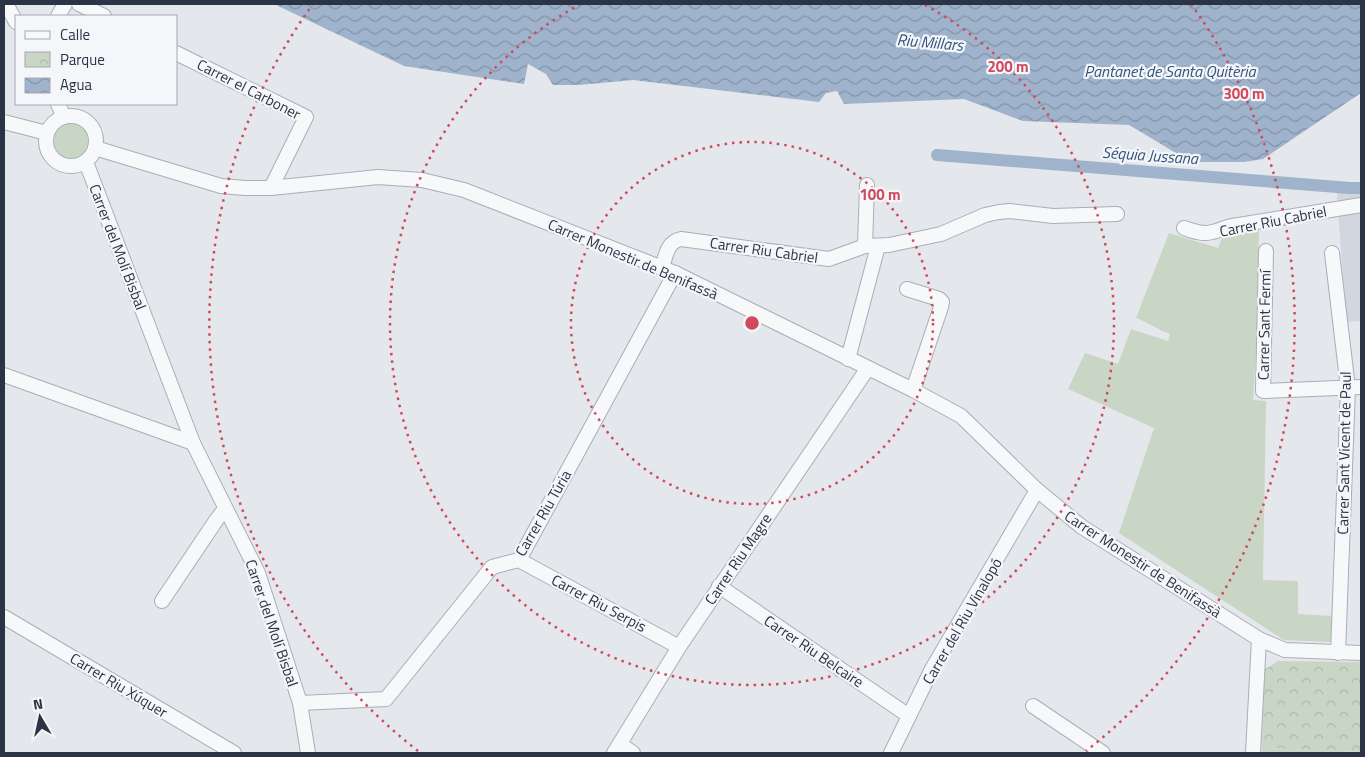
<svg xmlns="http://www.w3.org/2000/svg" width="1365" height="757" font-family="'Titillium Web',sans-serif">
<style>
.built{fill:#d2d6de}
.grass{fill:#c9d6c5}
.park{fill:url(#park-crowns)}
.water{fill:url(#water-waves)}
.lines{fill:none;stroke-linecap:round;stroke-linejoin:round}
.canal{stroke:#9fb4cc;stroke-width:12}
.minor-casing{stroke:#a9aeb7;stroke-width:16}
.minor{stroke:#f7f8fa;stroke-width:14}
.ring{fill:none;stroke:#d1495b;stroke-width:2.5;stroke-dasharray:2.5 5}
.labels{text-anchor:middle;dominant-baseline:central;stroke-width:4.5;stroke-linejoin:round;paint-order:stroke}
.street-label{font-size:15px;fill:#2b3445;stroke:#f4f6f9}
.water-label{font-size:16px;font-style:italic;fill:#34527a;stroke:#f4f6f9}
.centre{fill:#d1495b;stroke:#f4f6f9;stroke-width:2.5}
.ring-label{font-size:15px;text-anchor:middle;font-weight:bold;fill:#d1495b;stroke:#f4f6f9;stroke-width:4.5;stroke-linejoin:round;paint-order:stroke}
</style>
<defs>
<pattern id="park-crowns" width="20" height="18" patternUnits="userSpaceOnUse" patternTransform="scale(1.25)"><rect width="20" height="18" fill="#c9d6c5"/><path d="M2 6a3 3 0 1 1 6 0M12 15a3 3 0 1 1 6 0" fill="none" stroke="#adb8ab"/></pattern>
<pattern id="water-waves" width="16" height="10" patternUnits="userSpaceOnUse" patternTransform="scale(1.25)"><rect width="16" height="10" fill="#9fb4cc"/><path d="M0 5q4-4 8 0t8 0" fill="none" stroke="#8293a7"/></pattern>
</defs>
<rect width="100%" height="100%" fill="#e4e7ec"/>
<path class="built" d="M 1361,190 L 1361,321 L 1346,322 L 1337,193 Z"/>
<g class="grass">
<circle cx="71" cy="141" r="17"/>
<path d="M 1259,228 L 1257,335 L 1253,400 L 1266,401 L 1263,580 L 1298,581 L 1298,614 L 1332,616 L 1331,642 L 1284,640 L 1119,533 L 1154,428 L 1068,389 L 1085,353 L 1118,364 L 1131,329 L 1168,341 L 1170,334 C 1158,330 1148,322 1136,318 L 1169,233 L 1218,248 L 1224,233 Z"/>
<path d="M 1262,748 L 1361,752 L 1361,753 L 1262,753 Z"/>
</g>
<path class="park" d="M 1278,661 L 1361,662 L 1361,752 L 1262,748 L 1264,670 Z"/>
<path class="water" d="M 274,4 L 906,4 L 911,5 L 913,4 L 1361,4 L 1361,93 L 1263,159 L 1244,162 L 1191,162 L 1129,125 L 1023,121 L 964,99 L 844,104 L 837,91 L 826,93 L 819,102 L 633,80 L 579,85 L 553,85 L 546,74 L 528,64 L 524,84 L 404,66 Z"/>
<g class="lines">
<path class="canal" d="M 937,155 L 1350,188 L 1361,188"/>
<g class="minor-casing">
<g id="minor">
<path d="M 6,4 L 16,22"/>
<path d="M 79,4 L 104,16"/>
<path d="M 58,16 L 65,4"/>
<path d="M 176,53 L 306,117 L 271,188"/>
<path d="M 58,104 L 64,117"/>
<circle cx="71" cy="141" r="25"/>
<path d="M 4,122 L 47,133"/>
<path d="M 95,148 L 221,186 L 245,188 L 271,188 L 378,177 L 422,180 L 464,190 L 675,273 L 913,390 L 961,416 L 1037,490 L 1082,527 L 1259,639 L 1285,650 L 1361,653"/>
<path d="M 86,162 L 193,443 L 258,573 L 300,703 L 308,753"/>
<path d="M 1184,228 C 1193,231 1203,235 1212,232 C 1219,231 1225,227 1232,226 L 1361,205"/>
<path d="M 865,246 L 867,185"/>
<path d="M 1266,251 L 1263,391 L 1361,387"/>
<path d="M 1332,253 L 1348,388 L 1338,653"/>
<path d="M 662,268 C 666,255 667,242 681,239 L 829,259 L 865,246 L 889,245 L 941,234 L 985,215 L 999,212 L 1010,211 L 1053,216 L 1117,214"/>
<path d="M 907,289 L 939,299 L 942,302 L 941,307 L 913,390"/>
<path d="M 848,359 L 878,246"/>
<path d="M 4,375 L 193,443"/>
<path d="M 519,560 L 679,647"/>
<path d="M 719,586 L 909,716"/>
<path d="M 162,601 L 217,519 L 225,509"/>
<path d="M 4,617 L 234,753"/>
<path d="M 300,703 L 386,699 L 492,567 L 519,560 L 675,273"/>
<path d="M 1033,706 L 1103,753"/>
<path d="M 620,744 L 633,753"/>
<path d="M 614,753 L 679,647 L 868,368"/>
<path d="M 891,753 L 932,669 L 1037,490"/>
<path d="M 1253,753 L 1259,639"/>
</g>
</g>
<use href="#minor" class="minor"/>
</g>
<g class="ring">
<circle cx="752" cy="323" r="181"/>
<path d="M925 5A362 362 0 1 1 579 5"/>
<path d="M418 751A543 543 0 0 1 313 4M1191 4A543 543 0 0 1 1086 751"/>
</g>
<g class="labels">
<g class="street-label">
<text transform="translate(249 89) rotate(27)">Carrer el Carboner</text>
<text transform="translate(1273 221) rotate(-11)">Carrer Riu Cabriel</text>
<text transform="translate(118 247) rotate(69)">Carrer del Molí Bisbal</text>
<text transform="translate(764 250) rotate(8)">Carrer Riu Cabriel</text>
<text transform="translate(633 259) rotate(23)">Carrer Monestir de Benifassà</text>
<text transform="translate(1264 325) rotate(-89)">Carrer Sant Fermí</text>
<text transform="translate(1344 453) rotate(-89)">Carrer Sant Vicent de Paul</text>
<text transform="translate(543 513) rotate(-60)">Carrer Riu Túria</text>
<text transform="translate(738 559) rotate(-56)">Carrer Riu Magre</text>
<text transform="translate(1143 564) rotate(33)">Carrer Monestir de Benifassà</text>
<text transform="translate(599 603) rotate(28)">Carrer Riu Serpis</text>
<text transform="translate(962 621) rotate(-60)">Carrer del Riu Vinalopó</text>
<text transform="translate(272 623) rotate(71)">Carrer del Molí Bisbal</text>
<text transform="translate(814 651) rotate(34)">Carrer Riu Belcaire</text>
<text transform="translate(119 685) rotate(31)">Carrer Riu Xúquer</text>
</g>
<g class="water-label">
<text transform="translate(930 42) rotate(5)">Riu Millars</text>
<text x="1170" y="71">Pantanet de Santa Quitèria</text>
<text transform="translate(1150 155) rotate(4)">Séquia Jussana</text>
</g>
</g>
<circle cx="752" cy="323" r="8" class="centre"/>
<g class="ring-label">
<text x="1008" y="72">200 m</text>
<text x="1244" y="99">300 m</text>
<text x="880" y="200">100 m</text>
</g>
<rect width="1365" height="757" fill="none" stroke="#2b3445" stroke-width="10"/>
<rect x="15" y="15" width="162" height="90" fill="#f4f6f9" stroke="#a4a8b1"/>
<rect x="25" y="31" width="25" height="8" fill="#f7f8fa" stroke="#a4a8b1"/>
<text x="60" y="40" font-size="15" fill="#2b3445">Calle</text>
<rect x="25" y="52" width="25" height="15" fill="url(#park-crowns)" stroke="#a4a8b1"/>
<text x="60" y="65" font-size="15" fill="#2b3445">Parque</text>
<rect x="25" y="78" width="25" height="15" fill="url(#water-waves)" stroke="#a4a8b1"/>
<text x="60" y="90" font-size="15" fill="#2b3445">Agua</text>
<g transform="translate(40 717) rotate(351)" stroke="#f4f6f9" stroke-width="4" paint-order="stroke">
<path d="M0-4L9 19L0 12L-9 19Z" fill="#2b3445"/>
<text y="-8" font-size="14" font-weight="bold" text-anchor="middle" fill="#2b3445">N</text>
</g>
</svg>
